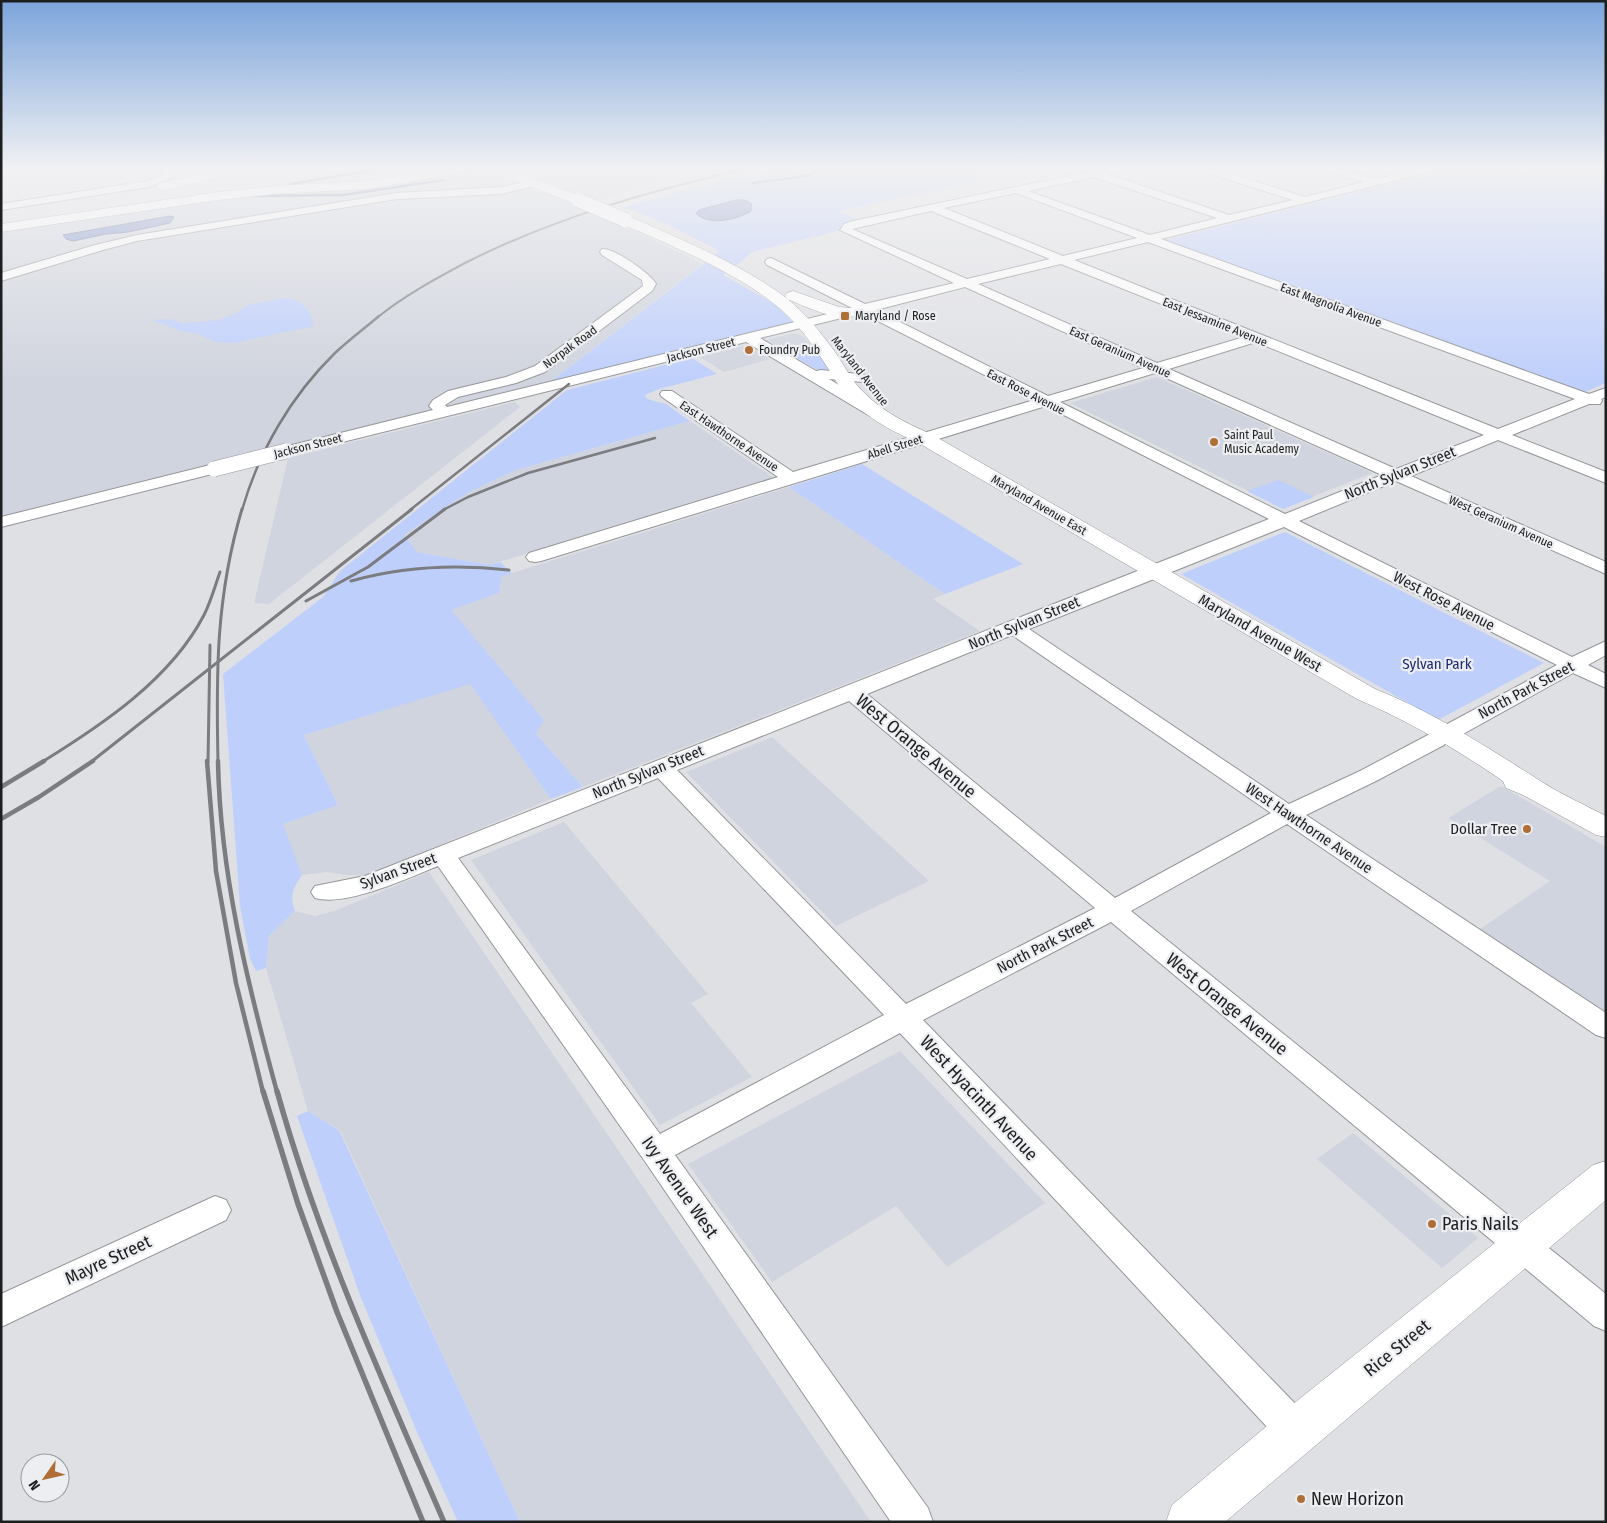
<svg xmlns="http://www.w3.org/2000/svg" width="1607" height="1523" font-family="'Fira Sans Condensed',sans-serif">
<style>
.built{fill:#d0d4de}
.green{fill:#bfcffc}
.water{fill:#788cc7;stroke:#5d6b95}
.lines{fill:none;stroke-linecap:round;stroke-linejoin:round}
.stream{stroke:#5d6b95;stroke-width:2.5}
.minor-casing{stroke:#949699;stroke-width:2}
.major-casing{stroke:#949699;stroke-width:1}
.highway-casing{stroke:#949699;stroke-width:1}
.minor{fill:#fff;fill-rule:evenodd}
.major{fill:#fff;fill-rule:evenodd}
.highway{fill:#fff;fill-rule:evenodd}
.rail-far4{stroke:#7b7c7f;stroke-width:2}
.rail-far3{stroke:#7b7c7f;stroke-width:2.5}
.rail-far2{stroke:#7b7c7f;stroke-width:3}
.rail-far1{stroke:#7b7c7f;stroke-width:4.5}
.rail{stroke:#7b7c7f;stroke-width:5.5}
.minor-bridge-casing{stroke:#949699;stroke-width:16;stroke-linecap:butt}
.major-bridge-casing{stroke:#949699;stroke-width:15;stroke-linecap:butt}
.minor-bridge{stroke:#fff;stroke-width:15}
.major-bridge{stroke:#fff;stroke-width:14}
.poi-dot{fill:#ae6e36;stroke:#eceef1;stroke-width:2}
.labels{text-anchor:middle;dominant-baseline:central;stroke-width:4.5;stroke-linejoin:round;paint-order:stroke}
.far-street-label{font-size:12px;fill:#1d1e1f;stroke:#eceef1}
.far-poi-label{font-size:12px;fill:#1d1e1f;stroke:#eceef1;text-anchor:start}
.street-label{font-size:15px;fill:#1d1e1f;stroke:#eceef1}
.park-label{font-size:15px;fill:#1e2c73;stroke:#eceef1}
.poi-label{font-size:15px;fill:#1d1e1f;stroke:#eceef1;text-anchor:end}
.near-street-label{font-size:18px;fill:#1d1e1f;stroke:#eceef1}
.near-poi-label{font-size:18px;fill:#1d1e1f;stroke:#eceef1;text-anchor:start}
</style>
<rect width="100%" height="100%" fill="#dfe0e4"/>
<g class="built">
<path d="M 473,169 L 712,169 L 659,181 L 579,207 L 650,238 L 702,264 L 549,383 L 1,517 L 1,226 L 176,200 L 377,185 Z"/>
<path d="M 794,333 L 803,336 L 814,349 L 794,355 L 767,340 Z"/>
<path d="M 746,345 L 770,359 L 724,372 L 700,357 Z"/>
<path d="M 1157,377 L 1373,473 L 1283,508 L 1070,403 Z"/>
<path d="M 515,402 L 520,407 L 269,604 L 254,603 L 288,458 Z"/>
<path d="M 690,421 L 774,478 L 489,565 L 417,552 L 403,535 L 469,492 L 516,470 Z"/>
<path d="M 789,487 L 945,594 L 933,599 L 980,631 L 583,787 L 536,734 L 451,610 L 499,593 L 502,576 Z"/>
<path d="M 470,683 L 551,799 L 367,875 L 345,875 L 327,872 L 302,875 L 282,824 L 338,805 L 304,735 Z"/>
<path d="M 772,737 L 929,881 L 836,926 L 686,772 Z"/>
<path d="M 1501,786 L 1606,847 L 1606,1014 L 1480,929 L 1550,881 L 1448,818 Z"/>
<path d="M 564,822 L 708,994 L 691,1003 L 752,1077 L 660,1125 L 471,860 Z"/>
<path d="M 429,872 L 871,1522 L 520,1522 L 340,1130 L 308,1111 L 266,968 L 269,936 L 295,911 L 315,916 L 334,911 Z"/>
<path d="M 900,1051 L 1045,1203 L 947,1267 L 896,1206 L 772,1282 L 688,1164 Z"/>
<path d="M 1353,1133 L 1478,1238 L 1442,1268 L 1317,1159 Z"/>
</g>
<g class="green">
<path d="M 780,169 L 1003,169 L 975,175 L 988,179 L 839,211 L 861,221 L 844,225 L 839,231 L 752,252 L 742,261 L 723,275 L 775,304 L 794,323 L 549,383 L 720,251 L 662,222 L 624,207 L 711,183 Z"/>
<path d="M 1451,169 L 1606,169 L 1606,383 L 1585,392 L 1166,240 Z"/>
<path d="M 283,298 C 301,298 311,309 314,326 L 233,343 L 215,342 L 196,333 L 181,331 L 152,320 L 170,319 L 183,323 L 218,320 L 234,314 L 248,305 Z"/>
<path d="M 817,349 L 831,372 L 819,371 L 791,355 Z"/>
<path d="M 692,358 L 717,374 L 659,389 L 645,395 L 647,399 L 666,404 L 690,421 L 516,470 L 469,492 L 404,535 L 417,552 L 489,565 L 500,562 L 512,573 L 502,576 L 499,593 L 451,610 L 544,720 L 536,734 L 583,787 L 551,799 L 470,684 L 304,735 L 338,805 L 283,824 L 302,875 C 293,888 289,896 295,911 L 269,936 L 266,968 L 256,971 L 250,959 L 240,906 L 223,674 L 323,597 L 340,571 L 567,390 Z"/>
<path d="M 862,464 L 1023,564 L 945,594 L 789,487 Z"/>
<path d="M 1278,480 L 1314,497 L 1283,509 L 1247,491 Z"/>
<path d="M 1285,532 L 1544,663 L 1438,720 L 1181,574 Z"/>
<path d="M 308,1111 L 339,1130 L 520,1522 L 458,1522 L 417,1432 L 361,1298 L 297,1116 Z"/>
</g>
<g class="water">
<path d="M 736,200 L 745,200 L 751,203 L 752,208 L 750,212 C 736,219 709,227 696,213 L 699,210 Z"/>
<path d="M 170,216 L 174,217 L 170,223 L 128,232 L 106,234 L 73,241 L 66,239 L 63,235 Z"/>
</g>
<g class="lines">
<g class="stream">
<path d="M 753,183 L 807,176 L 819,169"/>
<path d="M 291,184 L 379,169"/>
<path d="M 250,196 L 343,195 L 444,180"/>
</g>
<g class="minor-casing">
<g id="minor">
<path d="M 157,169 L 168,169 L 173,174 L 173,177 L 149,187 L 1,210 L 1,204 L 147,181 L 163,175 Z"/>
<path d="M 1102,169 L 1122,169 L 1121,171 L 1107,174 L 1229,215 L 1293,200 L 1201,171 L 1200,169 L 1216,169 L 1305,197 L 1364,182 L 1326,171 L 1325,169 L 1341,169 L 1376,179 L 1417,169 L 1435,169 L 1434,171 L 1161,239 L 1589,394 L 1606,388 L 1606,397 L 1601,399 L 1602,401 L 1600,404 L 1589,404 L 1512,435 L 1606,472 L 1606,483 L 1498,440 L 1411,476 L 1606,562 L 1606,574 L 1396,481 L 1299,521 L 1572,657 L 1606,641 L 1606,655 L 1588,665 L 1606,674 L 1606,688 L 1573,673 L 1454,739 L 1447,740 L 1444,745 L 1376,781 L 1306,815 L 1606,1013 L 1606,1038 L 1596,1035 L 1287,824 L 1131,911 L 1606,1294 L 1606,1331 L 1594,1326 L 1111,922 L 923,1020 L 1309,1418 L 1314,1431 L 1309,1444 L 1296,1449 L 1283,1444 L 900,1033 L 675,1155 L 928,1508 L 933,1522 L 891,1522 L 644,1160 L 438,866 C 408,878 346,907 315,898 L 311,892 L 315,886 L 365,876 L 1269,519 L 1046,406 L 541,561 L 535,562 L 529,561 L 526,557 L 529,553 L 778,477 L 662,397 L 660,394 L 662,391 L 672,391 L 793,472 L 1034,400 L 862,313 L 760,338 L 816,371 L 821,370 L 868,375 L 870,378 L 868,381 L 863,382 L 829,379 L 880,410 L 883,413 L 880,416 L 870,416 L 746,342 L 286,456 L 280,454 L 278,451 L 280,448 L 433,410 L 429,406 L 433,400 L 448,391 L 506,377 L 535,366 L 643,286 L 642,280 L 602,255 L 600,252 L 602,249 C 613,247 651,274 656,284 L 652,291 L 545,372 L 516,383 L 458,397 L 445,405 L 447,407 L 852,308 L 767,265 L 765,262 L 767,259 L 771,258 L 865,304 L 954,283 L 840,230 L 844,224 L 853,221 ZM 1094,177 L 1217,218 L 1150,235 L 1028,191 ZM 1016,193 L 1137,238 L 1063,256 L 944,208 ZM 931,211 L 1050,259 L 967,279 L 852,229 ZM 1148,242 L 1575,399 L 1498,429 L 1074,260 ZM 1061,264 L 1244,337 L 1157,363 L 978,284 ZM 965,287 L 1143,368 L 1048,396 L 876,310 ZM 1256,342 L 1484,435 L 1396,469 L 1169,369 ZM 1155,373 L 1382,475 L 1285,514 L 1060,402 ZM 1284,527 L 1557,665 L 1438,729 L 1435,734 L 1428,735 L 1360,771 L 1289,804 L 1029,629 ZM 1012,635 L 1271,813 L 1115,898 L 867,694 ZM 849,701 L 1095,908 L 906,1004 L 677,770 ZM 658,778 L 884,1015 L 660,1134 L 458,858 Z"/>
<path d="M 535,180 L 540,183 L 539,185 L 501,194 L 397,199 L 137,241 L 103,250 L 1,281 L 1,273 L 95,245 L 137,235 L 397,193 L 501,187 Z"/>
<path d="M 214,464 L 220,466 L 222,469 L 220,472 L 1,527 L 1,517 Z"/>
<path d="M 215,1196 L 226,1200 L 231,1210 L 226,1220 L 1,1327 L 1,1294 Z"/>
</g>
</g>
<g class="major-casing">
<g id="major">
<path d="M 491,169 L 508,169 L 583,197 L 585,200 L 578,204 L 573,203 L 493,172 Z"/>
<path d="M 625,216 C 637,219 649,225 660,230 C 703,249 768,278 801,311 C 813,323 825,338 835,352 C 842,362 848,374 856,384 C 876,408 903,422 931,434 L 1375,689 C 1435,713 1487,747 1542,782 C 1562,795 1585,805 1606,816 L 1606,837 L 1596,835 L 1523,795 L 1506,788 L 1503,781 C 1456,749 1409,721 1357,699 L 917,442 C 889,430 863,416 843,391 C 835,381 829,369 822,359 C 813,345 801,329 789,317 C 749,277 672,246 620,223 L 618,220 L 620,217 Z"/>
<path d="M 793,291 L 839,307 L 860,309 L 862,312 L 860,315 C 835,322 810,308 787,299 L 785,296 L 787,293 Z"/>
<path d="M 1606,1161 L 1606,1200 L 1225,1522 L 1166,1522 L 1172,1505 L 1298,1400 L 1593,1165 Z"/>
</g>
</g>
<g class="highway-casing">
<g id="highway">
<path d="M 224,169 L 247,169 L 245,172 L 162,191 L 156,187 L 157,184 Z"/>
<path d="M 439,169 L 468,169 L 462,173 L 365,189 L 274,194 L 218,200 L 1,232 L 1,224 L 218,192 L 274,186 L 365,181 Z"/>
</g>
</g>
<use href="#minor" class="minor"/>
<use href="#major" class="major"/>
<use href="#highway" class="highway"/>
<path class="rail-far4" d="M 378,317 C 404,296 435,279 465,263 C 554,218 649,191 746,169"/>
<g class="rail-far3">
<path d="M 242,510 C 259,451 291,396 335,353 C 349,340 365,328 379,316"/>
<path d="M 410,510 L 569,384"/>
<path d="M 443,510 L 468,497 L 528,473 L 655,438"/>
</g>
<g class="rail-far2">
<path d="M 351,581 C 404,566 455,564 509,570"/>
<path d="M 306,601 L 368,567 L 445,509"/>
<path d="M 42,762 C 102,725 171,679 204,615 C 211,601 215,586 220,572"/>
<path d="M 91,762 L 412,509"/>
<path d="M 208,762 L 210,645"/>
<path d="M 218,762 C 216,672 216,596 242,509"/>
</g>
<g class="rail-far1">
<path d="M 207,761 L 216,871 L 236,983 L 263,1092"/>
<path d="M 218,761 C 220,874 248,985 277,1092"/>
<path d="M 1,787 L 44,761"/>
<path d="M 1,819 L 39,797 L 93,761"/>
</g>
<g class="rail">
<path d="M 263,1091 L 298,1204 L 337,1312 L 423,1522"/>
<path d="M 277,1091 C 318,1239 383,1381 444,1522"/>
</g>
<g class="minor-bridge-casing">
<path id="minor-bridge" d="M 214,469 L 286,451"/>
</g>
<g class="major-bridge-casing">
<path id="major-bridge" d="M 578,200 L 625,220"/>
</g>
<use href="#minor-bridge" class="minor-bridge"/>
<use href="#major-bridge" class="major-bridge"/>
</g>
<linearGradient id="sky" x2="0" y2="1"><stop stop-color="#7ba4db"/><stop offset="0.44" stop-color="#f1f1f3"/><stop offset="1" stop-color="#f1f1f3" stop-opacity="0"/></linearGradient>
<rect width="1607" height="382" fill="url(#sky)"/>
<g class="poi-dot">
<rect x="840" y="311" width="10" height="10" rx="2.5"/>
<circle cx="749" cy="350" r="5"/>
<circle cx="1214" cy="442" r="5"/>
<circle cx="1527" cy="829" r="5"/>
<circle cx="1432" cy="1224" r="5"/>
<circle cx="1301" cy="1499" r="5"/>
</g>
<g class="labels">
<g class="far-street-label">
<text transform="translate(1331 305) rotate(20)">East Magnolia Avenue</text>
<text transform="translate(1215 322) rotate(22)">East Jessamine Avenue</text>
<text transform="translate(570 347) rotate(-36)">Norpak Road</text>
<text transform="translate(701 350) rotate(-14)">Jackson Street</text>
<text transform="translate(1120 352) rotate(24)">East Geranium Avenue</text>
<text transform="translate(860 371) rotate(52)">Maryland Avenue</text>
<text transform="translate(1026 392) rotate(27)">East Rose Avenue</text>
<text transform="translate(729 436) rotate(34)">East Hawthorne Avenue</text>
<text transform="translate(308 446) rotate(-14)">Jackson Street</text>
<text transform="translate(895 447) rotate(-17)">Abell Street</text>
<text transform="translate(1039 505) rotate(30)">Maryland Avenue East</text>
<text transform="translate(1501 522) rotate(24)">West Geranium Avenue</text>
</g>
<g class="far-poi-label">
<text x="855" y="316">Maryland / Rose</text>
<text x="759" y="350">Foundry Pub</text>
<text x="1224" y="435">Saint Paul<tspan x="1224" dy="14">Music Academy</tspan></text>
</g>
<g class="street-label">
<text transform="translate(1400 473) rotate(-22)">North Sylvan Street</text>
<text transform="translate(1444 601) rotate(27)">West Rose Avenue</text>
<text transform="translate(1024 623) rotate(-22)">North Sylvan Street</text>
<text transform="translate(1260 633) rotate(30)">Maryland Avenue West</text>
<text transform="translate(1526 690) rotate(-28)">North Park Street</text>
<text transform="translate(648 772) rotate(-22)">North Sylvan Street</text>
<text transform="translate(1309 828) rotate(34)">West Hawthorne Avenue</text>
<text transform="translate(398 871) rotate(-20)">Sylvan Street</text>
<text transform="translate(1045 945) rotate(-27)">North Park Street</text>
</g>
<g class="park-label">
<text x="1437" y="664">Sylvan Park</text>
</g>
<g class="poi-label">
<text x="1517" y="829">Dollar Tree</text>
</g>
<g class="near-street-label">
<text transform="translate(916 746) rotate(40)">West Orange Avenue</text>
<text transform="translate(1227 1004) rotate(39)">West Orange Avenue</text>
<text transform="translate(979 1098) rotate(47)">West Hyacinth Avenue</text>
<text transform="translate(680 1187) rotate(55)">Ivy Avenue West</text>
<text transform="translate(108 1260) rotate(-25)">Mayre Street</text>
<text transform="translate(1397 1348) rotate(-39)">Rice Street</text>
</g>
<g class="near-poi-label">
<text x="1442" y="1224">Paris Nails</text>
<text x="1311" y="1499">New Horizon</text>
</g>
</g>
<rect width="1607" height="1523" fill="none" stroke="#1d1e1f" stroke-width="5"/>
<g transform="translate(45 1478) rotate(236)"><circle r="24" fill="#eceef1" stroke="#999b9d"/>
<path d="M0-4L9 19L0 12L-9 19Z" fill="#ae6e36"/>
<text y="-8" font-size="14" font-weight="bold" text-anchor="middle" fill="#1d1e1f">N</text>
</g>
</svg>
